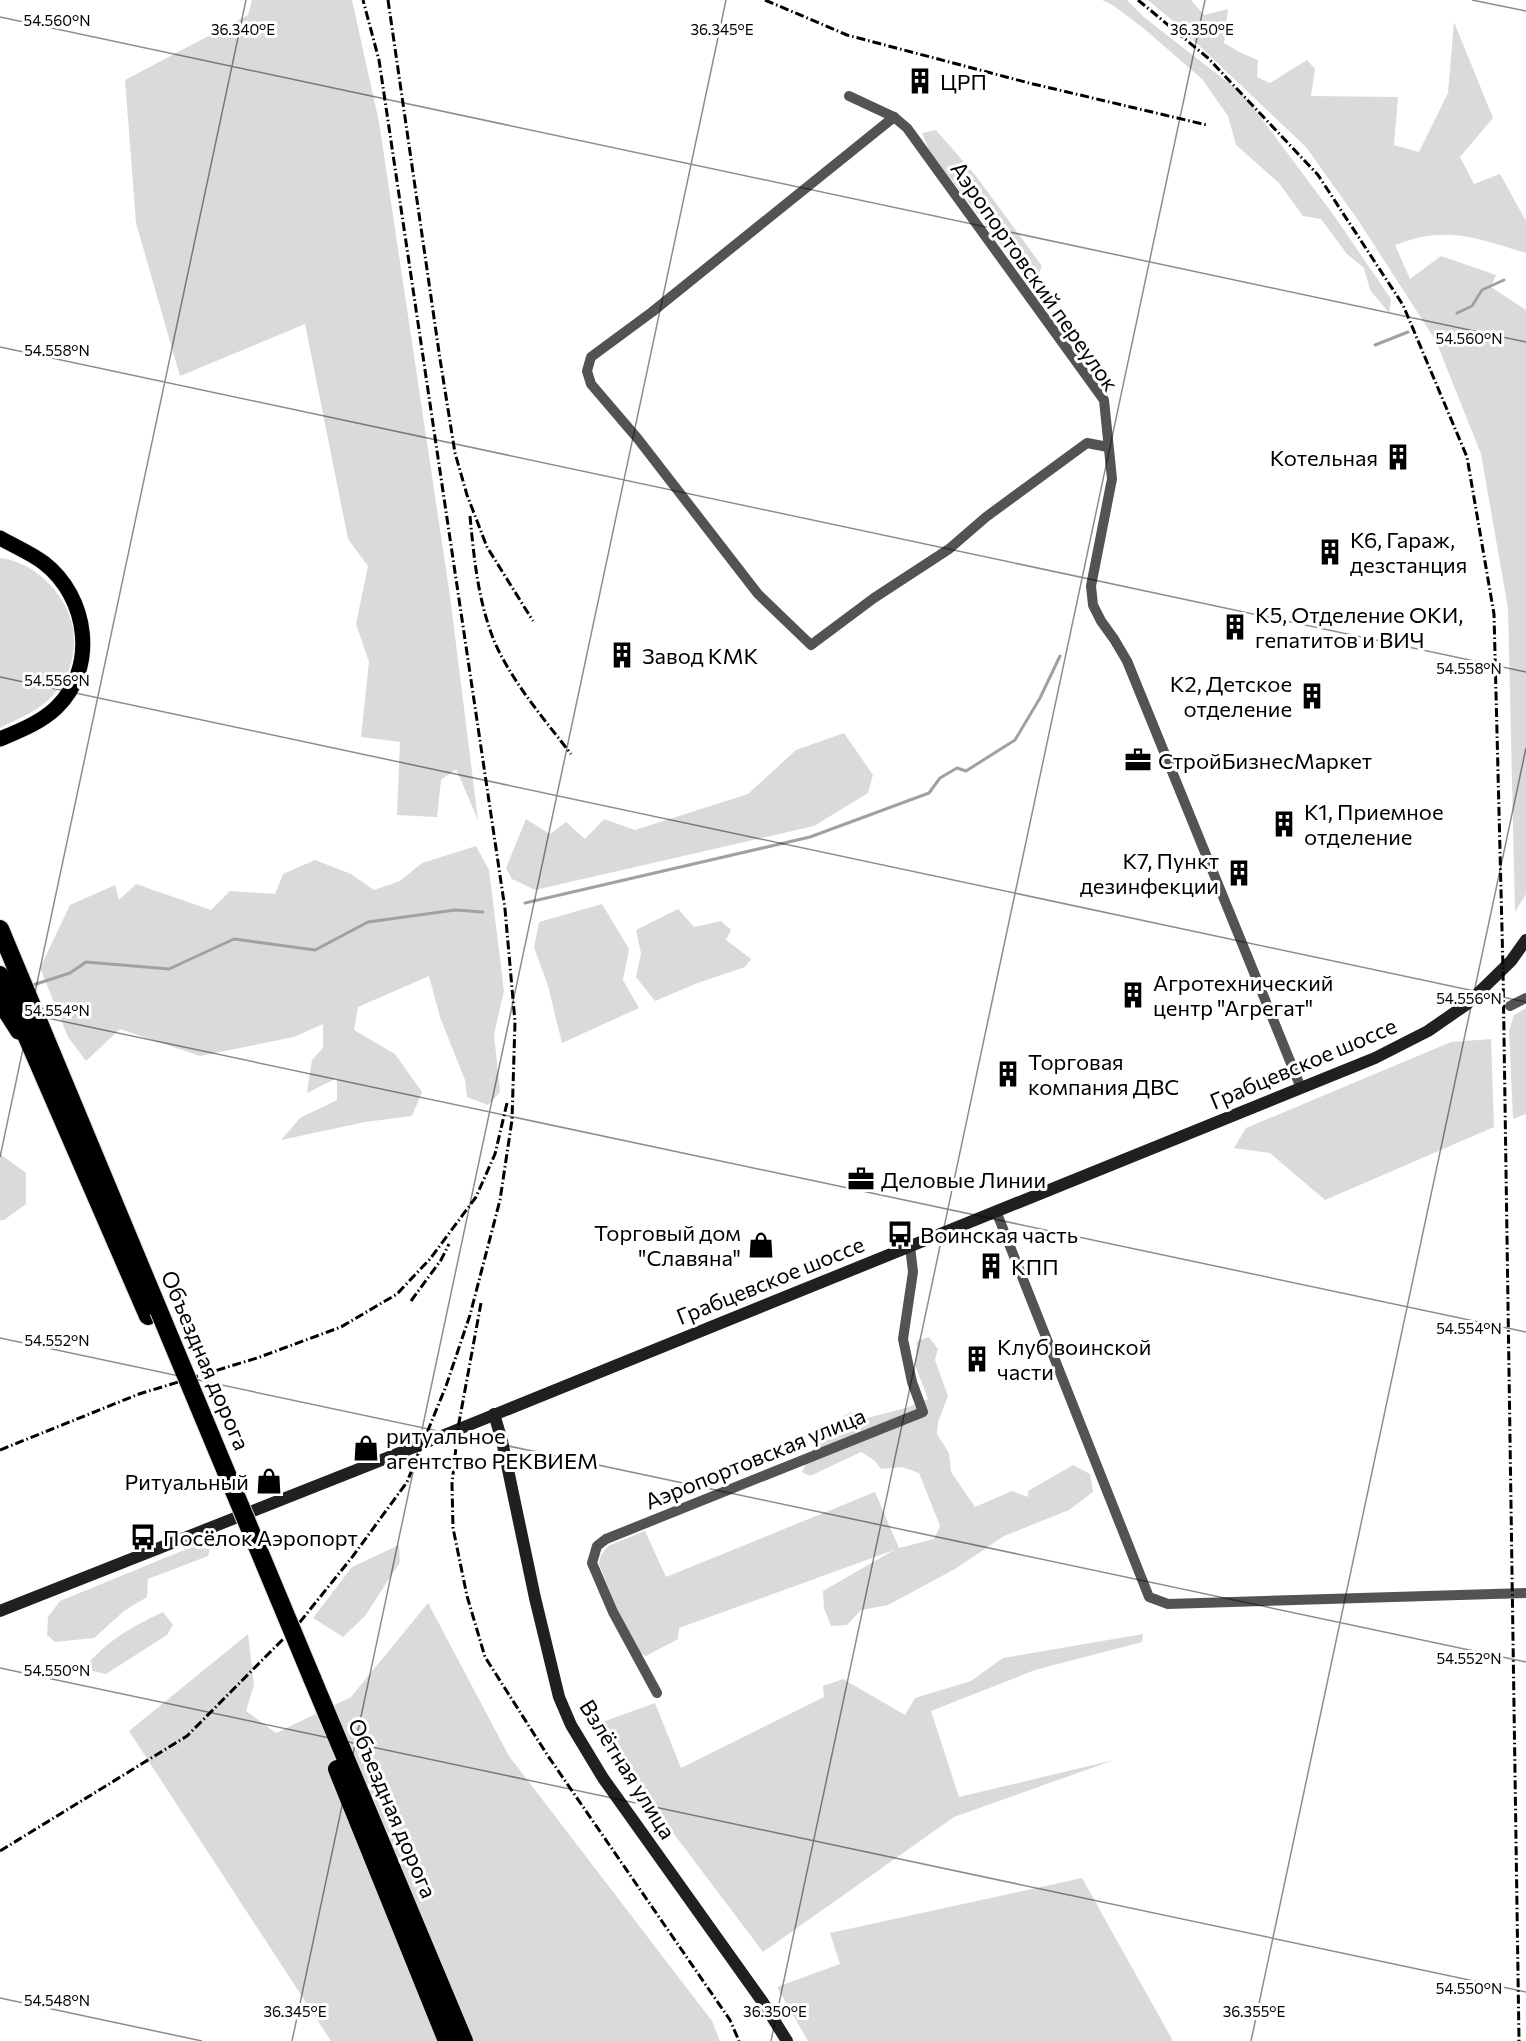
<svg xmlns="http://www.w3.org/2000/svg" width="1526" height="2041" font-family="Commissioner,sans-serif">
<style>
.green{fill:#dadada}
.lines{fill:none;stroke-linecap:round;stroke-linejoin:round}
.stream{stroke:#a1a1a1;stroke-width:3}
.primary-casing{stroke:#dbdbdb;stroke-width:16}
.highway-casing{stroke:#dbdbdb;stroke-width:20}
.street{stroke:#535353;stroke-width:10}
.secondary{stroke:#202020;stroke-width:12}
.primary{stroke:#000;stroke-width:15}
.highway{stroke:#000;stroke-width:18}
.rail{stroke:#000;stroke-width:3;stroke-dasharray:9 3 1.5 3;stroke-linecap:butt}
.highway-bridge-casing{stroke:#dbdbdb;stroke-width:20;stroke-linecap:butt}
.highway-bridge{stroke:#000;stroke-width:18}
.ticks{fill:none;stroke:#000;stroke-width:1.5;stroke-opacity:0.45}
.labels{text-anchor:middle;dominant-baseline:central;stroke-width:6;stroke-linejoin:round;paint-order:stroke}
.poi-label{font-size:22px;fill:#000;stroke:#fff;text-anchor:start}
.street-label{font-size:22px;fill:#000;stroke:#fff}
.ticks-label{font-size:15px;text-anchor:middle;fill:#000;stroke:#fff;stroke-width:6;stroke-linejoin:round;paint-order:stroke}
</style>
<rect width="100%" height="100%" fill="#fff"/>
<g class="green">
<path d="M 252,0 L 352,0 L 379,122 L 450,596 L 478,820 L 456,769 L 441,780 L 437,817 L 397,815 L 400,742 L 361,737 L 369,662 L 356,624 L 368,566 L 348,539 L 305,324 L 180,376 L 136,223 L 125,80 L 248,15 Z"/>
<path d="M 1102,0 L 1127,0 L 1145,18 L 1244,95 L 1335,217 L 1391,299 L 1389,313 L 1370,290 L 1364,268 L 1347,254 L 1321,219 L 1303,216 L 1279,183 L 1236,145 L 1228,116 L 1202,79 L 1142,27 L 1111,4 Z"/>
<path d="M 1148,0 L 1191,0 L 1204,15 L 1228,9 L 1224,43 L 1241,53 L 1258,60 L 1257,77 L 1270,83 L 1307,60 L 1315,69 L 1311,96 L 1398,97 L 1394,145 L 1419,152 L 1448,93 L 1454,22 L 1493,118 L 1460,157 L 1474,184 L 1500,174 L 1526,221 L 1526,253 C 1475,238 1448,225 1395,245 L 1410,279 L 1441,256 L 1496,275 L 1491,287 L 1526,310 L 1526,894 L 1515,912 L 1508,608 L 1481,454 L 1436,341 L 1358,220 L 1306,147 L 1173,21 Z"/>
<path d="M 936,130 L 976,176 L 1042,266 L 1037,278 L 1027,279 L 929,150 L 922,133 Z"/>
<path d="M 0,558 C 38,562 76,603 74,642 C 74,661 67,679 55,693 C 41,710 19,718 0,728 Z"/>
<path d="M 844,733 L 873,775 L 868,793 L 814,826 L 535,890 L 512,879 L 506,868 L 526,819 L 550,834 L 566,822 L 585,839 L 604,819 L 635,830 L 748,794 L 796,750 Z"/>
<path d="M 476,846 L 489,870 L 504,991 L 494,1034 L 500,1092 L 488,1105 L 467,1097 L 465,1080 L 440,1017 L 429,976 L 358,1007 L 354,1030 L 395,1054 L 422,1092 L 412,1116 L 365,1122 L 281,1140 L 300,1118 L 337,1100 L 337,1078 L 307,1093 L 312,1060 L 323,1048 L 323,1024 L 294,1037 L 200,1056 L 120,1029 L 86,1061 L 68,1037 L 40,968 L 70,905 L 115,885 L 119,900 L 136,884 L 211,910 L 230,891 L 275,894 L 283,874 L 315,860 L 351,874 L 374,890 L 400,881 L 422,863 Z"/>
<path d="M 602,904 L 629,949 L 623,980 L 639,1008 L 562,1043 L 548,986 L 534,947 L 539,922 Z"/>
<path d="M 678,909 L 694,927 L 721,921 L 731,930 L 726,940 L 751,959 L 745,967 L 695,984 L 655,1001 L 636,977 L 641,953 L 636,930 Z"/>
<path d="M 1526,1008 L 1526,1114 L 1513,1119 L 1509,1031 L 1514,1015 Z"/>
<path d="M 1491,1039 L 1494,1127 L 1325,1200 L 1270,1153 L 1234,1148 L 1246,1128 L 1451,1042 Z"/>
<path d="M 0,1154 L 26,1173 L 26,1204 L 4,1220 L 0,1220 Z"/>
<path d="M 929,1337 L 938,1349 L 935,1360 L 948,1396 L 938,1422 L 937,1434 L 949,1453 L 951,1472 L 975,1507 L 1012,1491 L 1028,1497 L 1028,1491 L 1073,1465 L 1090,1474 L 1093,1492 L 1069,1510 L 1004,1536 L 955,1569 L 888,1605 L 861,1610 L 847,1625 L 831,1626 L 824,1608 L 823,1591 L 894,1550 L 679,1628 L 678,1639 L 646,1656 L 640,1653 L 618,1612 L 599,1564 L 601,1555 L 608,1546 L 645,1531 L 666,1577 L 875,1492 L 899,1548 L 934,1539 L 940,1526 L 919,1473 L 902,1467 L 881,1469 L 874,1460 L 861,1452 L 810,1476 L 802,1472 C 816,1443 821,1427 851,1412 L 863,1419 L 906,1408 L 928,1399 L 915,1365 L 917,1341 Z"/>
<path d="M 399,1545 L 400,1562 L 365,1616 L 343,1637 L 313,1618 L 352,1567 Z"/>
<path d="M 194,1546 L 210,1549 L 208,1556 L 148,1579 L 147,1597 L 124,1611 L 94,1638 L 55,1642 L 47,1635 L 48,1617 L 60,1601 Z"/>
<path d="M 428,1603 L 509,1756 L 712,2021 L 720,2041 L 331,2041 L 129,1731 L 248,1634 L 254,1685 L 246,1711 L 276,1733 L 351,1697 Z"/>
<path d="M 163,1612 L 173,1625 L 167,1635 L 106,1674 L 84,1669 C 104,1642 133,1626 163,1612 Z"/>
<path d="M 1143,1634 L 1142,1642 L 1035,1670 L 931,1711 L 959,1797 L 1114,1760 L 954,1817 L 763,1952 L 600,1736 L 597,1724 L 655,1703 L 681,1768 L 824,1697 L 823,1686 L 843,1679 L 905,1715 L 915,1698 L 971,1681 L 1003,1658 Z"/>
<path d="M 1082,1878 L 1173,2041 L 808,2041 L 777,1987 L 840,1964 L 830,1933 Z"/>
</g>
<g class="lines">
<g class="stream">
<path d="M 1457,313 L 1472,306 L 1482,290 L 1504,280"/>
<path d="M 1375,345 L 1408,332"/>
<path d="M 525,903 L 810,837 L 929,793 L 940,778 L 957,768 L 966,771 L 1015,740 L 1040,698 L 1060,656"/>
<path d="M 33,985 L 70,973 L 86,962 L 169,969 L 234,939 L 315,950 L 368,922 L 455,910 L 483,912"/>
</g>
<g class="primary-casing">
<g id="primary">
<path d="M 0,538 C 14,546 31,553 44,563 C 88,597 98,668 56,708 C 40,723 19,731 0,739"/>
<path d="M 0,1004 L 18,1032"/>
</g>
</g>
<g class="highway-casing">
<g id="highway">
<path d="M 0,929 L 159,1311"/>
<path d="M 0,975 L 148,1316"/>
<path d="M 312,1678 L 464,2041"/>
<path d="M 337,1769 L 447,2041"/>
</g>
</g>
<g class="street">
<path d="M 849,96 L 894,117 L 907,128 L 1104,400 L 1112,479 L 1091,586 L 1093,605 L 1101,621 L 1114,639 L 1127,661 L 1301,1088"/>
<path d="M 894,117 L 652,312 L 591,357 L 587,371 L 591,384 L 638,439 L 758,594 L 811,645 L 874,598 L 949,549 L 986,517 L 1087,443 L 1108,447"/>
<path d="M 1510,1006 L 1526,998"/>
<path d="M 996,1211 L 1149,1597 L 1168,1604 L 1526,1593"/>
<path d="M 657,1693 L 613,1612 L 592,1563 L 597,1546 L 606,1539 L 923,1412 L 912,1382 L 903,1339 L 913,1272 L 910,1246"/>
</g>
<g class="secondary">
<path d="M 494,1414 L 502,1441 L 535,1598 L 559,1697 L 571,1725 L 603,1778 L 762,2001 L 787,2041"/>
<path d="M 0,1611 L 422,1444 L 1375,1058 L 1428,1031 L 1467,1004 L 1511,961 L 1526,940"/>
</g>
<use href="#primary" class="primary"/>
<use href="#highway" class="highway"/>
<g class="rail">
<path d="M 388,0 L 440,359 L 455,453 L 467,495 L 487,547 L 533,621"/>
<path d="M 765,0 L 847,35 L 1029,83 L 1207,125"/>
<path d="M 1138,0 L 1208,58 L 1318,175 L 1403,305 L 1467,457 L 1494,614 L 1503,969 L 1519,2041"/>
<path d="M 470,516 C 474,558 478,602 495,643 C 513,683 544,719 571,754"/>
<path d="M 411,1301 L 441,1260 L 449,1244"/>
<path d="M 481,1303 L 458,1428 L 452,1484 L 453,1528 L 467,1596 L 485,1657 L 548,1756 L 730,2020 L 739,2041"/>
<path d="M 0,1450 L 139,1394 L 257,1358 L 341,1327 L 397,1294 L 430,1259 L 476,1197 L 495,1154 L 507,1103"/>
<path d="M 0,1851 L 187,1736 L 300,1622 L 353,1556 L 407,1482 L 446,1386 L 470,1315 L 500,1200 L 512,1120 L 515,1022 L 505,909 L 379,60 L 363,0"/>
</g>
<g class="highway-bridge-casing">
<path id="highway-bridge" d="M 159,1311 L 312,1678"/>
</g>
<use href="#highway-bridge" class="highway-bridge"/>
</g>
<path class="ticks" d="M 1472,0 L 1526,11M 0,17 L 1526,342M 0,347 L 1526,672M 0,677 L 1526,1002M 0,1008 L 1526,1332M 0,1157 L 246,0M 0,1338 L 1526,1662M 0,1668 L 1526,1992M 0,1998 L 202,2041M 292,2041 L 726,0M 771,2041 L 1205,0M 1251,2041 L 1526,748"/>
<defs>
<g id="building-bare" transform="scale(2.07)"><path d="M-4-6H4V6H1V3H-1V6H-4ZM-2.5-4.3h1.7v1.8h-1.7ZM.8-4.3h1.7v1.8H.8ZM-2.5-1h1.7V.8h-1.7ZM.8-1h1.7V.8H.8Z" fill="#000" stroke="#fff" stroke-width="2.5" paint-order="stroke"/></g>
<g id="office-bare" transform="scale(2.07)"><path d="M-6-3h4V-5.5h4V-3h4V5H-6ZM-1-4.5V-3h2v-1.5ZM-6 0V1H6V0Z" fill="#000" stroke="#fff" stroke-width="2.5" paint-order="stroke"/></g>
<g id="bus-bare" transform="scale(2.07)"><path d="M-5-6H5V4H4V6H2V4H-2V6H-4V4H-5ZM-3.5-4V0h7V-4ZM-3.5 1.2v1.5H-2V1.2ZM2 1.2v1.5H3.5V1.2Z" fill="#000" stroke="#fff" stroke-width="2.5" paint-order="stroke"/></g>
<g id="shop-bare" transform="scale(2.07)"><path d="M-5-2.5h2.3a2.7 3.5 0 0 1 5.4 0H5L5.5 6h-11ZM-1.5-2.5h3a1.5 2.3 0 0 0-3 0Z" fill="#000" stroke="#fff" stroke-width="2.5" paint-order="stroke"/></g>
</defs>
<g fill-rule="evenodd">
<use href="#building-bare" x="920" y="81"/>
<use href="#building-bare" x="1398" y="457"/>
<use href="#building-bare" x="1330" y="552"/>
<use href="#building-bare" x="1235" y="627"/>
<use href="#building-bare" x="622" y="655"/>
<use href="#building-bare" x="1312" y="696"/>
<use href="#office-bare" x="1138" y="760"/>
<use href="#building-bare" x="1284" y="824"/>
<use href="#building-bare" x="1239" y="873"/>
<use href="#building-bare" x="1133" y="995"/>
<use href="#building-bare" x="1008" y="1074"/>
<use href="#office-bare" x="861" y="1179"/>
<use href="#bus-bare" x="900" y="1234"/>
<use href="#shop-bare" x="761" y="1245"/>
<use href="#building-bare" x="991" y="1266"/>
<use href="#building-bare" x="977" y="1359"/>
<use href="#shop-bare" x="366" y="1448"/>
<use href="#shop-bare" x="269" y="1481"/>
<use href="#bus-bare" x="143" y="1537"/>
</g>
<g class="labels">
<g class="poi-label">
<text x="940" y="81">ЦРП</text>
<text x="1378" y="457" text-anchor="end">Котельная</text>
<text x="1350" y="539">К6, Гараж,<tspan x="1350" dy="25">дезстанция</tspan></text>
<text x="1255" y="614">К5, Отделение ОКИ,<tspan x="1255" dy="25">гепатитов и ВИЧ</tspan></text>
<text x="642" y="655">Завод КМК</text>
<text x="1292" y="683" text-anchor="end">К2, Детское<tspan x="1292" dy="25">отделение</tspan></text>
<text x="1158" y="760">СтройБизнесМаркет</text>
<text x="1304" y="811">К1, Приемное<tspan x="1304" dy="25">отделение</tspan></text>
<text x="1219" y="860" text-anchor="end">К7, Пункт<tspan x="1219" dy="25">дезинфекции</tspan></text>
<text x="1153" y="982">Агротехнический<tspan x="1153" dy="25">центр "Агрегат"</tspan></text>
<text x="1028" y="1061">Торговая<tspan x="1028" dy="25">компания ДВС</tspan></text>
<text x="881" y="1179">Деловые Линии</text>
<text x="741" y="1232" text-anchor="end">Торговый дом<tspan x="741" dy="25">"Славяна"</tspan></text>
<text x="920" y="1234">Воинская часть</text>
<text x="1011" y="1266">КПП</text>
<text x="997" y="1346">Клуб воинской<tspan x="997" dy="25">части</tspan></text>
<text x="386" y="1435">ритуальное<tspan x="386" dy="25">агентство РЕКВИЕМ</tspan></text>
<text x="249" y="1481" text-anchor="end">Ритуальный</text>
<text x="163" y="1537">Посёлок Аэропорт</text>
</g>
<g class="street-label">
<text transform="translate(1035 276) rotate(55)">Аэропортовский переулок</text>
<text transform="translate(1303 1063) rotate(-23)">Грабцевское шоссе</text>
<text transform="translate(770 1280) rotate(-22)">Грабцевское шоссе</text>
<text transform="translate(206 1360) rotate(67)">Объездная дорога</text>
<text transform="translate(755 1458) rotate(-22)">Аэропортовская улица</text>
<text transform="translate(628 1769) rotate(58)">Взлётная улица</text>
<text transform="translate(393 1808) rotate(67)">Объездная дорога</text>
</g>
</g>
<g class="ticks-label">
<text x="57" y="26">54.560°N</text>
<text x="243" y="35">36.340°E</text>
<text x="722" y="35">36.345°E</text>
<text x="1202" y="35">36.350°E</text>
<text x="1469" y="344">54.560°N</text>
<text x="57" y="356">54.558°N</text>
<text x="1469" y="674">54.558°N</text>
<text x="57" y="686">54.556°N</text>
<text x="1469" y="1004">54.556°N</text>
<text x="57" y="1016">54.554°N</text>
<text x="1469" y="1334">54.554°N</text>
<text x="57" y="1346">54.552°N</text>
<text x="1469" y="1664">54.552°N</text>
<text x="57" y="1676">54.550°N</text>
<text x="1469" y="1994">54.550°N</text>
<text x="57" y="2006">54.548°N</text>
<text x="295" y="2017">36.345°E</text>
<text x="775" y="2017">36.350°E</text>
<text x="1254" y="2017">36.355°E</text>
</g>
</svg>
